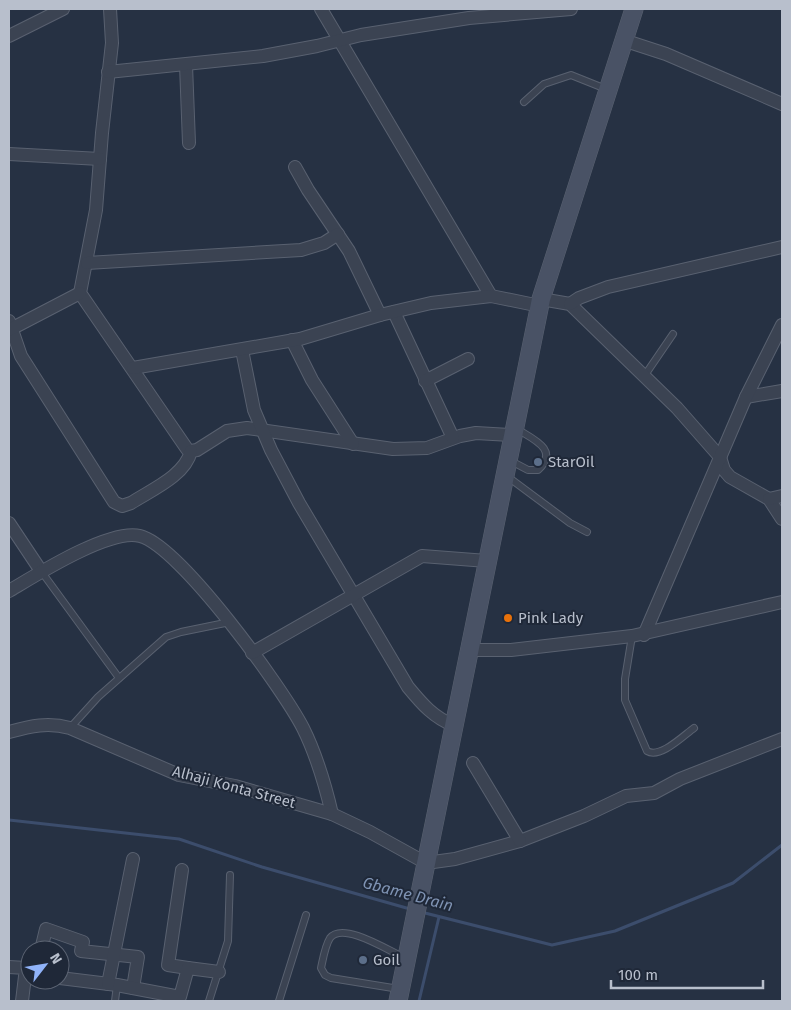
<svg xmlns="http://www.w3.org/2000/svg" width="791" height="1010" font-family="'Fira Sans',sans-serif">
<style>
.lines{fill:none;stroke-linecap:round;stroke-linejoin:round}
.stream{stroke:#3c4d6c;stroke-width:3}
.lane-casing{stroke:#596170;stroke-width:8}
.street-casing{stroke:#596170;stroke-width:14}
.secondary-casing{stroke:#596170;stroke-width:19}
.lane{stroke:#3b4352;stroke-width:6}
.street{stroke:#3b4352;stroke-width:12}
.secondary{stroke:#495265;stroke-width:18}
.service-dot{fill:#5c6f8a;stroke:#1f2838;stroke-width:2}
.food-dot{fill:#e8710a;stroke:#1f2838;stroke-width:2}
.labels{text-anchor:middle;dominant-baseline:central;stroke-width:4;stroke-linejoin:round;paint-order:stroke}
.poi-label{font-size:15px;fill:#b8bfcc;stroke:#1f2838;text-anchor:start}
.street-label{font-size:15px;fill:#b8bfcc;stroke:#1f2838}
.water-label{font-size:16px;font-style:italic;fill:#7f93b3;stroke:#1f2838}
</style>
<rect width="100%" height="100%" fill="#263143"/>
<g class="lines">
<g class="stream">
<path d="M 9,820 L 179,839 L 262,867 L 410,909"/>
<path d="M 421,912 L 552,945 L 615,931 L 733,883 L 782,845"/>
<path d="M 419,1001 L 439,917"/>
</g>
<g class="lane-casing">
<g id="lane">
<path d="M 524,102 L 544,84 L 571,75 L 606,89"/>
<path d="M 645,375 L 673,334"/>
<path d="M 509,460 L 528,470 L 538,470 C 560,450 533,439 517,429"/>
<path d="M 508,477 L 570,523 L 587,532"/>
<path d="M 41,571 L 119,678"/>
<path d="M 632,636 L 625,679 L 625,700 L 647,751 C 660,759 683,736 694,728"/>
<path d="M 70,728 L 98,697 L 166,637 L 181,632 L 230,622"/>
<path d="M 399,989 L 331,978 L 325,975 L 321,968 C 323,959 325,946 330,938 C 343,921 389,951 405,958"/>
<path d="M 115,1001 L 117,985"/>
<path d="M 209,1001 L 228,941 L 230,875"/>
<path d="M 279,1001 L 306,915"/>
</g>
</g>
<g class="street-casing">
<g id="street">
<path d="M 110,9 L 112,43 L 102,133 L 96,210 L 80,293 L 187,449 L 191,451 L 197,450 L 227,431 L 247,428 L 393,449 L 427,448 L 460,436 L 476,433 L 512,435"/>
<path d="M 321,9 L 491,296"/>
<path d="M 9,36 L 63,9"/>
<path d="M 623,40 L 666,54 L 782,104"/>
<path d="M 186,65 L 189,143"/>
<path d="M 108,72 L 263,56 L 317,46 L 361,35 L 469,18 L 571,9"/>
<path d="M 9,154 L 100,159"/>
<path d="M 295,167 L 308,190 L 349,251 L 380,315"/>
<path d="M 87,263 L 301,250 L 324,243 L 338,234"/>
<path d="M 541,299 L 570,304 L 677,408 L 720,457 L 724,470 L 730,477 L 769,499 L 782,519"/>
<path d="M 570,304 L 579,298 L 608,287 L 782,247"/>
<path d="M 394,312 L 453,438"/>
<path d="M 9,321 L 21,356 L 114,502 L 122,506 L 131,503 C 151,490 185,476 191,451"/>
<path d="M 9,330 L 80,293"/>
<path d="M 292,340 L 312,380 L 353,444"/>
<path d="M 242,350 L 254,410 L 271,450 L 299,503 L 408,687 C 422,704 434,718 455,726"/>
<path d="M 133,368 L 300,339 L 380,315 L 431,303 L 491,296 L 540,306"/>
<path d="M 425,381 L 468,359"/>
<path d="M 746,397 L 782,391"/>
<path d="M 769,499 L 782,496"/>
<path d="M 9,523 L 41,571"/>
<path d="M 9,591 C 36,575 110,528 140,536 C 180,546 283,689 303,728 C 317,756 325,784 332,814"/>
<path d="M 644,635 L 746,397 L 782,325"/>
<path d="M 470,650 L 511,650 L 632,636 L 782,602"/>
<path d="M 252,653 L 422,556 L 487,561"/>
<path d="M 9,732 C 31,726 48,722 70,728 L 179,775 L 235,786 L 332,814 L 370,832 L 426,863 L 455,859 L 520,841 L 584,816 L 626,796 L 654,793 L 680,779 L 782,739"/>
<path d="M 473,763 L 520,841"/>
<path d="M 182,870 L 168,965 L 188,968"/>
<path d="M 41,950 L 46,929 L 83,942 L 81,951 L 138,957 L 133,988"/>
<path d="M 9,967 L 26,968 L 22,1001"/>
<path d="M 26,968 L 30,958"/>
<path d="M 60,978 L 117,985 L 180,997 L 188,968 L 219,972"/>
<path d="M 108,984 L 133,859"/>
</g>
</g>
<g class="secondary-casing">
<path id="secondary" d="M 398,1001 L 541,299 L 634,9"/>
</g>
<use href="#lane" class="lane"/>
<use href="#street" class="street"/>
<use href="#secondary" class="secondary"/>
</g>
<g class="service-dot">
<circle cx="538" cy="462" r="5"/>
<circle cx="363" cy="960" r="5"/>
</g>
<circle class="food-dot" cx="508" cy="618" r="5"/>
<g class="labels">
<g class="poi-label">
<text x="548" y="462">StarOil</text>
<text x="518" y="618">Pink Lady</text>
<text x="373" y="960">Goil</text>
</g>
<g class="street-label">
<text transform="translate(234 787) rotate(15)">Alhaji Konta Street</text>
</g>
<g class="water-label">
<text transform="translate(408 894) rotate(15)">Gbame Drain</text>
</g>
</g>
<rect width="791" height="1010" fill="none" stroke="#b8bfcc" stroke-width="20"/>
<g transform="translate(45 965) rotate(59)"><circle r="24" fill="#1f2838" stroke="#5c6473"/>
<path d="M0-4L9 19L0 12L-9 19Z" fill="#90b3f9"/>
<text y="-8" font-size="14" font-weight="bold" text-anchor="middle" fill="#b8bfcc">N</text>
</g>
<path d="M611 980v8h152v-8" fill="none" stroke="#b8bfcc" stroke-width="2.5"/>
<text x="618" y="980" font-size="15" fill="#b8bfcc" stroke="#1f2838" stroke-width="4" paint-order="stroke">100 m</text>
</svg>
